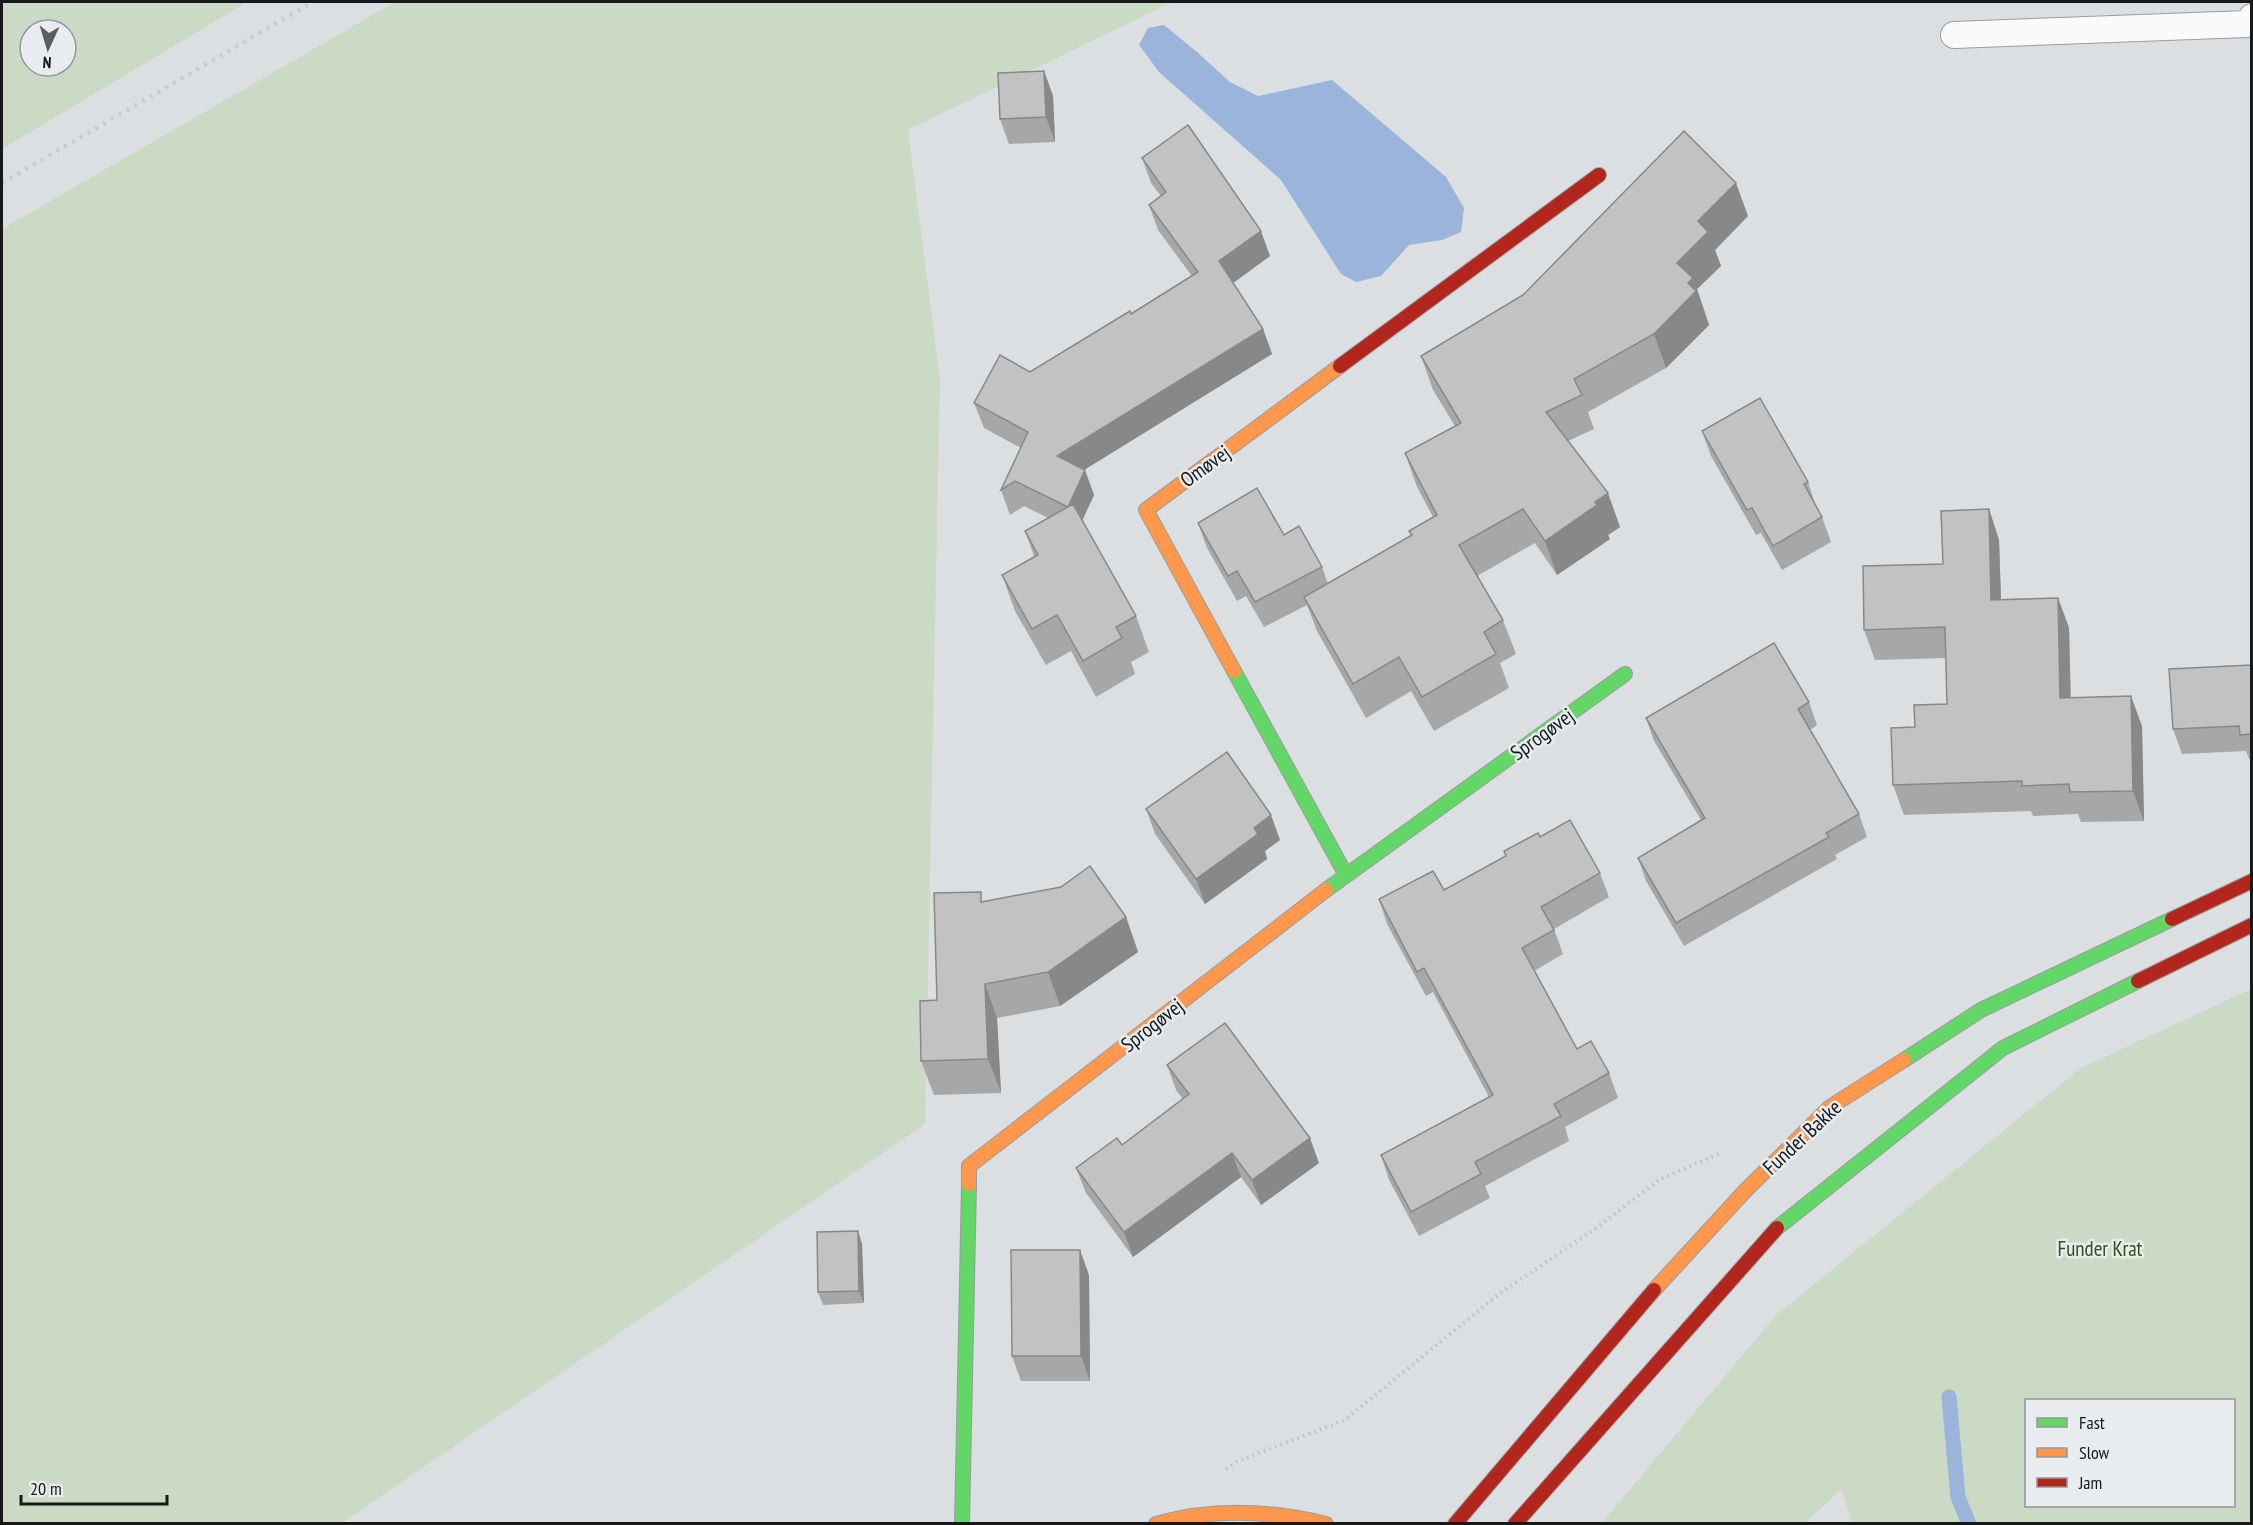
<svg xmlns="http://www.w3.org/2000/svg" width="2253" height="1525" font-family="'PT Sans Narrow',sans-serif">
<style>
.green{fill:#cadac4;fill-rule:evenodd}
.water{fill:#9bb4db}
.lines{fill:none;stroke-linecap:round;stroke-linejoin:round}
.stream{stroke:#9bb4db;stroke-width:15}
.lane-casing{stroke:#9b9c9e;stroke-width:28}
.fast-casing{stroke:#9b9c9e;stroke-width:16}
.slow-casing{stroke:#9b9c9e;stroke-width:16}
.jam-casing{stroke:#9b9c9e;stroke-width:16}
.path{stroke:#bebfbf;stroke-width:4;stroke-dasharray:1.5 4.5;stroke-linecap:butt}
.lane{stroke:#fafafa;stroke-width:26}
.fast{stroke:#63d668;stroke-width:14}
.slow{stroke:#ff974d;stroke-width:14}
.jam{stroke:#b3261e;stroke-width:14}
.rail{stroke:#cbcbcc;stroke-width:4.5;stroke-dasharray:3 6;stroke-linecap:butt}
.wall{fill:#a7a7a8}
.shaded-wall{fill:#888}
.building{fill:#c2c2c3;stroke:#888;stroke-width:1.5}
.labels{text-anchor:middle;dominant-baseline:central;stroke-width:5;stroke-linejoin:round;paint-order:stroke}
.street-label{font-size:21px;fill:#161819;stroke:#e8ecef}
.park-label{font-size:21px;fill:#2f5115;stroke:#e8ecef}
</style>
<rect width="100%" height="100%" fill="#dcdfe1"/>
<g class="green">
<path d="M 2,2 L 247,2 L 2,149 ZM 30,30 L 66,30 L 66,66 L 30,66 Z"/>
<path d="M 395,2 L 1172,2 L 908,130 L 940,380 L 925,1124 L 342,1523 L 2,1523 L 2,229 Z"/>
<path d="M 2251,989 L 2251,1523 L 1852,1523 L 1842,1489 L 1805,1523 L 1602,1523 L 1776,1315 L 2081,1068 ZM 2234,1400 L 2234,1506 L 2026,1506 L 2026,1400 Z"/>
</g>
<path class="water" d="M 1164,25 L 1197,52 L 1230,82 L 1258,96 L 1332,80 L 1446,177 L 1464,208 L 1461,232 L 1442,240 L 1409,245 L 1381,276 L 1356,282 L 1341,274 L 1281,180 L 1159,72 L 1139,45 L 1148,28 Z"/>
<g class="lines">
<path class="stream" d="M 1949,1397 L 1958,1497 L 1969,1524"/>
<g class="lane-casing">
<path id="lane" d="M 1954,35 L 2247,24 L 2252,17"/>
</g>
<g class="fast-casing">
<g id="fast">
<path d="M 1234,671 L 1346,875"/>
<path d="M 1326,890 L 1625,674"/>
<path d="M 1904,1060 L 1981,1010 L 2172,919"/>
<path d="M 1777,1228 L 2003,1048 L 2138,981"/>
<path d="M 962,1524 L 969,1184"/>
</g>
</g>
<g class="slow-casing">
<g id="slow">
<path d="M 1234,671 L 1146,510 L 1340,366"/>
<path d="M 969,1184 L 969,1166 L 1326,890"/>
<path d="M 1654,1290 L 1745,1191 L 1830,1107 L 1904,1060"/>
<path d="M 1156,1524 C 1213,1508 1269,1510 1326,1524"/>
</g>
</g>
<g class="jam-casing">
<g id="jam">
<path d="M 1340,366 L 1599,175"/>
<path d="M 2172,919 L 2252,881"/>
<path d="M 2138,981 L 2252,925"/>
<path d="M 1455,1524 L 1654,1290"/>
<path d="M 1515,1524 L 1777,1228"/>
</g>
</g>
<path class="path" d="M 1226,1469 L 1236,1462 L 1345,1420 L 1499,1294 L 1595,1229 L 1660,1179 L 1719,1154"/>
<use href="#lane" class="lane"/>
<use href="#fast" class="fast"/>
<use href="#slow" class="slow"/>
<use href="#jam" class="jam"/>
<path class="rail" d="M 2,183 L 313,2"/>
</g>
<g class="wall">
<path d="M 1044,71 L 1053,96 L 1055,142 L 1009,144 L 1000,119 Z"/>
<path d="M 1142,158 L 1270,256 L 1233,283 L 1263,329 L 1272,354 L 1084,470 L 1094,495 L 1082,520 L 1136,616 L 1149,652 L 1131,662 L 1135,674 L 1096,697 L 1071,651 L 1046,665 L 1015,611 L 1002,575 L 1034,556 L 1025,531 L 1048,518 L 1024,506 L 1010,515 L 1001,490 L 1021,448 L 984,428 L 974,403 L 1131,314 L 1192,276 L 1158,230 L 1149,205 L 1161,196 L 1151,183 Z"/>
<path d="M 1748,216 L 1715,250 L 1721,266 L 1697,289 L 1709,325 L 1666,368 L 1588,412 L 1594,429 L 1568,441 L 1620,527 L 1608,535 L 1610,539 L 1557,575 L 1535,543 L 1477,576 L 1503,620 L 1516,654 L 1500,663 L 1509,688 L 1434,731 L 1411,691 L 1366,718 L 1317,631 L 1307,605 L 1264,627 L 1246,596 L 1237,601 L 1207,548 L 1198,523 L 1284,535 L 1322,567 L 1328,584 L 1411,536 L 1409,531 L 1433,517 L 1417,487 L 1405,453 L 1455,426 L 1433,390 L 1421,356 Z"/>
<path d="M 1702,431 L 1808,482 L 1816,507 L 1822,517 L 1831,542 L 1782,570 L 1761,533 L 1756,535 L 1711,456 Z"/>
<path d="M 1989,509 L 1999,540 L 2001,599 L 2058,598 L 2069,628 L 2071,698 L 2142,726 L 2144,821 L 2081,822 L 2078,814 L 2033,816 L 2031,811 L 1904,815 L 1893,785 L 1915,727 L 1947,704 L 1946,658 L 1875,660 L 1864,630 L 1943,564 Z"/>
<path d="M 2252,665 L 2252,759 L 2249,759 L 2246,751 L 2182,754 L 2173,729 Z"/>
<path d="M 1809,702 L 1817,725 L 1810,730 L 1859,814 L 1867,837 L 1835,855 L 1837,859 L 1684,946 L 1646,881 L 1638,858 L 1701,820 L 1654,741 L 1646,718 Z"/>
<path d="M 1146,809 L 1280,840 L 1265,851 L 1267,859 L 1205,904 L 1155,834 Z"/>
<path d="M 1540,837 L 1600,873 L 1609,897 L 1554,929 L 1563,954 L 1534,971 L 1577,1049 L 1609,1073 L 1618,1098 L 1565,1127 L 1569,1141 L 1485,1186 L 1490,1198 L 1419,1236 L 1389,1180 L 1381,1155 L 1489,1097 L 1433,992 L 1426,996 L 1387,924 L 1379,899 L 1444,890 Z"/>
<path d="M 984,902 L 1126,917 L 1138,952 L 1060,1006 L 997,1018 L 1001,1093 L 934,1095 L 921,1061 L 937,1000 Z"/>
<path d="M 1167,1065 L 1319,1163 L 1261,1205 L 1241,1177 L 1133,1257 L 1086,1193 L 1076,1168 L 1122,1145 L 1183,1099 L 1176,1090 Z"/>
<path d="M 858,1231 L 862,1244 L 864,1303 L 823,1305 L 818,1292 Z"/>
<path d="M 1089,1275 L 1090,1381 L 1021,1381 L 1012,1356 Z"/>
</g>
<g class="shaded-wall">
<path d="M 1044,71 L 1053,96 L 1055,142 L 1046,117 Z"/>
<path d="M 1736,183 L 1748,216 L 1715,250 L 1721,266 L 1697,289 L 1709,325 L 1666,368 L 1654,334 L 1677,263 L 1698,221 Z"/>
<path d="M 1261,231 L 1270,256 L 1229,286 L 1219,261 Z"/>
<path d="M 1263,329 L 1272,354 L 1066,481 L 1057,456 Z"/>
<path d="M 1085,470 L 1094,495 L 1077,532 L 1068,507 Z"/>
<path d="M 1608,493 L 1620,527 L 1608,535 L 1610,539 L 1557,575 L 1545,541 L 1595,502 Z"/>
<path d="M 1989,509 L 1999,540 L 2002,630 L 1991,600 Z"/>
<path d="M 2058,598 L 2069,628 L 2071,728 L 2060,698 Z"/>
<path d="M 2131,696 L 2142,726 L 2144,821 L 2133,791 Z"/>
<path d="M 1271,815 L 1280,840 L 1265,851 L 1267,859 L 1205,904 L 1196,879 L 1254,828 Z"/>
<path d="M 1126,917 L 1138,952 L 1060,1006 L 1048,972 Z"/>
<path d="M 985,984 L 997,1018 L 1001,1093 L 988,1059 Z"/>
<path d="M 1310,1138 L 1319,1163 L 1261,1205 L 1252,1180 Z"/>
<path d="M 1232,1153 L 1241,1177 L 1133,1257 L 1124,1232 Z"/>
<path d="M 858,1231 L 862,1244 L 864,1303 L 859,1291 Z"/>
<path d="M 1080,1250 L 1089,1275 L 1090,1381 L 1081,1356 Z"/>
</g>
<g class="building">
<path d="M 1044,71 L 1046,117 L 1000,119 L 998,73 Z"/>
<path d="M 1188,125 L 1261,231 L 1219,261 L 1263,329 L 1057,456 L 1085,470 L 1068,507 L 1015,481 L 1001,490 L 1028,432 L 974,403 L 1000,355 L 1030,372 L 1130,311 L 1131,314 L 1198,272 L 1149,205 L 1166,192 L 1142,158 Z"/>
<path d="M 1684,131 L 1736,183 L 1698,221 L 1708,232 L 1677,263 L 1693,278 L 1688,283 L 1696,291 L 1654,334 L 1574,379 L 1582,395 L 1546,412 L 1608,493 L 1595,502 L 1597,505 L 1545,541 L 1523,509 L 1459,545 L 1503,620 L 1484,632 L 1496,654 L 1422,697 L 1399,657 L 1353,684 L 1304,597 L 1412,535 L 1409,531 L 1437,515 L 1405,453 L 1461,423 L 1421,356 L 1523,295 Z"/>
<path d="M 1760,398 L 1808,482 L 1804,484 L 1822,517 L 1773,546 L 1752,508 L 1747,510 L 1702,431 Z"/>
<path d="M 1257,488 L 1284,535 L 1299,526 L 1322,567 L 1255,602 L 1237,571 L 1228,576 L 1198,523 Z"/>
<path d="M 1073,504 L 1136,616 L 1116,627 L 1122,638 L 1083,661 L 1057,615 L 1032,629 L 1002,575 L 1038,555 L 1025,531 Z"/>
<path d="M 1989,509 L 1991,600 L 2058,598 L 2060,698 L 2131,696 L 2133,791 L 2070,792 L 2069,784 L 2022,786 L 2022,781 L 1893,785 L 1891,728 L 1915,727 L 1914,705 L 1947,704 L 1945,627 L 1864,630 L 1863,566 L 1943,564 L 1941,511 Z"/>
<path d="M 1774,643 L 1809,702 L 1798,709 L 1859,814 L 1826,833 L 1829,837 L 1676,923 L 1638,858 L 1705,818 L 1646,718 Z"/>
<path d="M 2252,665 L 2252,734 L 2240,735 L 2239,726 L 2173,729 L 2169,669 Z"/>
<path d="M 1227,752 L 1271,815 L 1254,828 L 1258,834 L 1196,879 L 1146,809 Z"/>
<path d="M 1570,820 L 1600,873 L 1541,907 L 1554,930 L 1522,948 L 1577,1049 L 1591,1041 L 1609,1073 L 1554,1104 L 1561,1116 L 1475,1162 L 1481,1174 L 1411,1212 L 1381,1155 L 1493,1095 L 1424,968 L 1417,972 L 1379,899 L 1433,871 L 1444,890 L 1506,856 L 1504,851 L 1538,833 L 1540,837 Z"/>
<path d="M 1090,866 L 1126,917 L 1048,972 L 985,984 L 988,1059 L 921,1061 L 920,1001 L 937,1000 L 934,893 L 981,892 L 981,902 L 1061,887 Z"/>
<path d="M 1225,1023 L 1310,1138 L 1252,1180 L 1232,1153 L 1124,1232 L 1076,1168 L 1117,1138 L 1122,1145 L 1189,1094 L 1167,1065 Z"/>
<path d="M 858,1231 L 859,1291 L 818,1292 L 817,1232 Z"/>
<path d="M 1011,1250 L 1080,1250 L 1081,1356 L 1012,1356 Z"/>
</g>
<g class="labels">
<g class="street-label">
<text transform="translate(1205 466) rotate(-36)">Omøvej</text>
<text transform="translate(1542 734) rotate(-36)">Sprogøvej</text>
<text transform="translate(1152 1025) rotate(-38)">Sprogøvej</text>
<text transform="translate(1802 1137) rotate(-43)">Funder Bakke</text>
</g>
<g class="park-label">
<text x="2100" y="1248">Funder Krat</text>
</g>
</g>
<rect width="2253" height="1525" fill="none" stroke="#161819" stroke-width="6"/>
<rect x="2025" y="1399" width="210" height="108" fill="#e8ecef" stroke="#949799" stroke-width="1.5"/>
<rect x="2037" y="1418" width="30" height="9" fill="#63d668" stroke="#949799" stroke-width="1.5"/>
<text x="2079" y="1429" font-size="18" fill="#161819">Fast</text>
<rect x="2037" y="1448" width="30" height="9" fill="#ff974d" stroke="#949799" stroke-width="1.5"/>
<text x="2079" y="1459" font-size="18" fill="#161819">Slow</text>
<rect x="2037" y="1478" width="30" height="9" fill="#b3261e" stroke="#949799" stroke-width="1.5"/>
<text x="2079" y="1489" font-size="18" fill="#161819">Jam</text>
<g transform="translate(48 48) rotate(184)"><circle r="28" fill="#e8ecef" stroke="#949799" stroke-width="1.5"/>
<path d="M0-4.5L10 22L0 15L-10 22Z" fill="#5b5e5f"/>
<text y="-9" font-size="16" font-weight="bold" text-anchor="middle" fill="#161819">N</text>
</g>
<path d="M21 1495v9h146v-9" fill="none" stroke="#161819" stroke-width="3"/>
<text x="30" y="1495" font-size="18" fill="#161819" stroke="#e8ecef" stroke-width="4.5" paint-order="stroke">20 m</text>
</svg>
